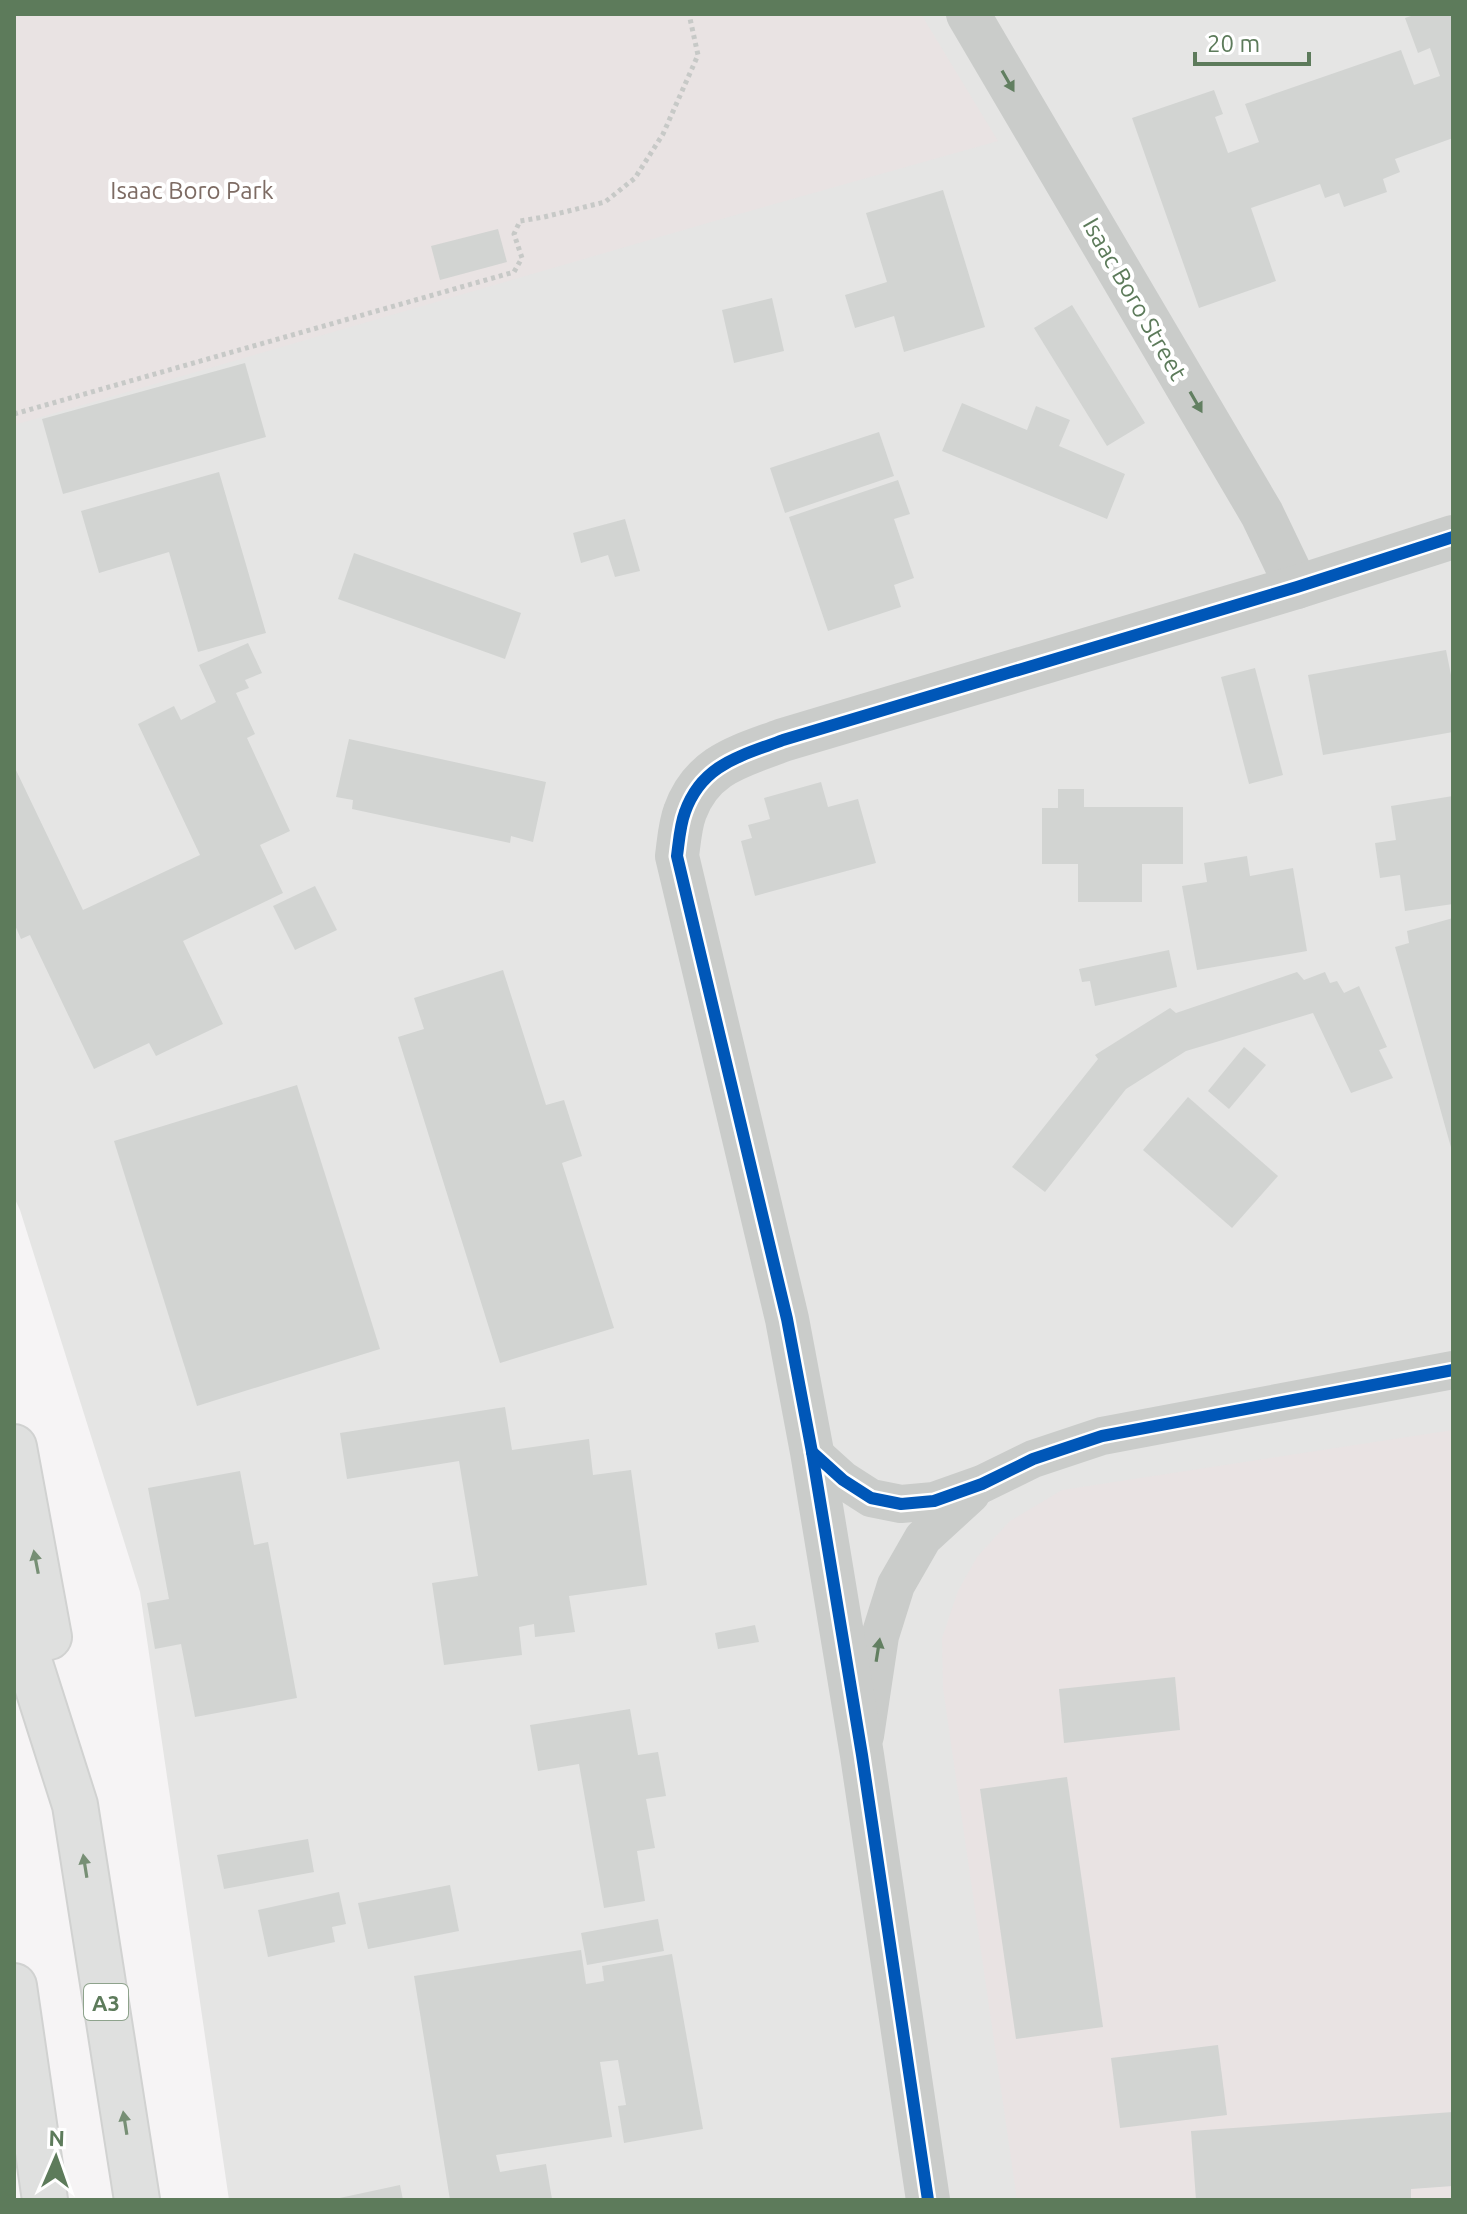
<svg xmlns="http://www.w3.org/2000/svg" width="1467" height="2214" font-family="Ubuntu,sans-serif">
<style>
.built{fill:#e5e5e4}
.green{fill:#e9e3e3}
.building{fill:#d2d4d2}
.lines{fill:none;stroke-linecap:round;stroke-linejoin:round}
.trunk-casing{stroke:#d1d2d1;stroke-width:48}
.path{stroke:#c7c9c7;stroke-width:5;stroke-dasharray:4 4;stroke-linecap:butt}
.minor{stroke:#caccca;stroke-width:38}
.tertiary{stroke:#caccca;stroke-width:44}
.trunk{stroke:#dfe0df;stroke-width:44}
.cycleway-casing{stroke:#fff;stroke-width:17}
.cycleway{stroke:#0057b8;stroke-width:12}
.oneway{fill:#627f61}
.oneway2{fill:#778f75}
.labels{text-anchor:middle;dominant-baseline:central;stroke-width:8;stroke-linejoin:round;paint-order:stroke}
.shield{fill:#fff;stroke:#8ea38c;stroke-width:2}
.shield-label{font-size:22px;font-weight:bold;fill:#5d7b5b}
.park-label{font-size:24px;fill:#7d6b63;stroke:#fff}
.street-label{font-size:24px;fill:#5d7b5b;stroke:#fff}
</style>
<rect width="100%" height="100%" fill="#f6f4f5"/>
<path class="built" d="M 14,14 L 1453,14 L 1453,2200 L 229,2200 L 140,1592 L 20,1210 L 14,1197 Z"/>
<g class="green">
<path d="M 14,14 L 921,14 L 998,141 L 711,222 L 14,425 Z"/>
<path d="M 1453,1430 L 1453,2200 L 1017,2200 L 943,1688 L 942,1638 L 958,1591 L 977,1557 L 1010,1521 L 1062,1490 Z"/>
</g>
<g class="building">
<path d="M 1417,14 L 1453,14 L 1453,138 L 1395,159 L 1400,172 L 1383,179 L 1387,192 L 1344,207 L 1339,193 L 1325,198 L 1320,184 L 1251,208 L 1276,281 L 1199,308 L 1132,118 L 1214,90 L 1223,114 L 1215,117 L 1228,153 L 1259,142 L 1245,104 L 1401,50 L 1414,85 L 1440,76 L 1430,48 L 1418,53 L 1405,18 Z"/>
<path d="M 943,190 L 985,327 L 904,352 L 894,316 L 855,328 L 845,295 L 887,282 L 866,213 Z"/>
<path d="M 498,229 L 507,262 L 440,280 L 431,246 Z"/>
<path d="M 772,298 L 784,351 L 734,363 L 722,310 Z"/>
<path d="M 1072,305 L 1145,423 L 1107,446 L 1034,328 Z"/>
<path d="M 245,363 L 266,437 L 63,494 L 42,419 Z"/>
<path d="M 962,403 L 1027,430 L 1036,406 L 1070,420 L 1059,446 L 1125,474 L 1107,519 L 942,451 Z"/>
<path d="M 879,432 L 894,476 L 785,513 L 770,468 Z"/>
<path d="M 219,472 L 266,633 L 198,652 L 169,552 L 99,573 L 81,511 Z"/>
<path d="M 898,480 L 910,514 L 894,519 L 914,578 L 894,585 L 901,607 L 828,631 L 789,517 Z"/>
<path d="M 625,519 L 640,571 L 615,577 L 608,555 L 581,563 L 573,533 Z"/>
<path d="M 354,553 L 521,613 L 505,659 L 338,599 Z"/>
<path d="M 248,643 L 262,673 L 245,680 L 249,688 L 236,693 L 255,734 L 247,738 L 290,831 L 260,845 L 283,893 L 183,941 L 223,1024 L 156,1056 L 149,1043 L 94,1069 L 30,935 L 21,939 L 14,923 L 14,766 L 83,910 L 200,855 L 138,724 L 174,706 L 181,720 L 216,702 L 199,665 Z"/>
<path d="M 1446,650 L 1453,685 L 1453,732 L 1323,755 L 1308,675 Z"/>
<path d="M 1255,668 L 1283,775 L 1249,784 L 1221,677 Z"/>
<path d="M 349,739 L 546,782 L 533,842 L 511,836 L 510,843 L 352,809 L 353,800 L 336,797 Z"/>
<path d="M 821,782 L 828,807 L 858,799 L 876,863 L 755,896 L 741,841 L 752,838 L 748,825 L 770,819 L 764,798 Z"/>
<path d="M 1058,789 L 1084,789 L 1084,807 L 1183,807 L 1183,864 L 1142,864 L 1142,902 L 1078,902 L 1078,864 L 1042,864 L 1042,808 L 1058,808 Z"/>
<path d="M 1453,796 L 1453,904 L 1405,911 L 1400,875 L 1380,878 L 1375,843 L 1396,840 L 1391,806 Z"/>
<path d="M 1247,856 L 1250,876 L 1293,868 L 1307,951 L 1197,970 L 1182,886 L 1207,882 L 1204,863 Z"/>
<path d="M 315,886 L 337,930 L 295,950 L 273,906 Z"/>
<path d="M 1453,918 L 1453,1151 L 1452,1151 L 1395,947 L 1409,943 L 1407,931 Z"/>
<path d="M 1169,950 L 1177,987 L 1095,1006 L 1090,981 L 1082,982 L 1079,969 Z"/>
<path d="M 503,970 L 546,1105 L 564,1100 L 582,1156 L 562,1163 L 614,1328 L 500,1363 L 398,1037 L 424,1029 L 414,998 Z"/>
<path d="M 1297,972 L 1304,980 L 1325,972 L 1330,983 L 1337,981 L 1344,993 L 1359,986 L 1387,1047 L 1379,1050 L 1393,1078 L 1351,1093 L 1313,1013 L 1186,1051 L 1126,1089 L 1045,1192 L 1012,1167 L 1098,1059 L 1095,1055 L 1170,1008 L 1176,1013 Z"/>
<path d="M 1244,1047 L 1266,1065 L 1229,1109 L 1208,1091 Z"/>
<path d="M 297,1085 L 380,1349 L 197,1406 L 114,1141 Z"/>
<path d="M 1188,1097 L 1278,1176 L 1232,1228 L 1143,1150 Z"/>
<path d="M 505,1407 L 512,1450 L 589,1439 L 593,1475 L 631,1470 L 647,1585 L 569,1596 L 575,1632 L 535,1637 L 534,1624 L 519,1627 L 522,1655 L 444,1665 L 432,1583 L 478,1576 L 459,1461 L 347,1479 L 340,1433 Z"/>
<path d="M 240,1471 L 254,1545 L 268,1542 L 297,1698 L 195,1717 L 181,1644 L 155,1649 L 147,1603 L 169,1599 L 148,1488 Z"/>
<path d="M 755,1625 L 759,1642 L 718,1649 L 715,1633 Z"/>
<path d="M 1175,1677 L 1180,1730 L 1064,1743 L 1059,1689 Z"/>
<path d="M 630,1709 L 638,1755 L 658,1752 L 666,1796 L 646,1799 L 655,1848 L 637,1851 L 645,1901 L 604,1908 L 579,1764 L 538,1771 L 530,1725 Z"/>
<path d="M 1067,1777 L 1103,2027 L 1016,2039 L 980,1789 Z"/>
<path d="M 308,1839 L 314,1872 L 224,1889 L 217,1855 Z"/>
<path d="M 450,1885 L 459,1931 L 368,1949 L 358,1903 Z"/>
<path d="M 339,1892 L 346,1924 L 332,1927 L 335,1942 L 268,1957 L 258,1910 Z"/>
<path d="M 658,1919 L 664,1951 L 587,1965 L 581,1933 Z"/>
<path d="M 581,1950 L 586,1984 L 604,1981 L 602,1966 L 672,1954 L 703,2129 L 624,2143 L 618,2106 L 626,2105 L 618,2060 L 600,2062 L 612,2137 L 496,2155 L 500,2172 L 546,2164 L 552,2199 L 450,2200 L 414,1976 Z"/>
<path d="M 1218,2045 L 1227,2115 L 1120,2128 L 1111,2058 Z"/>
<path d="M 1453,2112 L 1453,2186 L 1411,2189 L 1411,2200 L 1196,2200 L 1191,2131 Z"/>
<path d="M 400,2185 L 403,2200 L 335,2200 L 335,2199 Z"/>
</g>
<g class="lines">
<g class="trunk-casing">
<g id="trunk">
<path d="M 14,1447 L 49,1637"/>
<path d="M 14,1597 L 26,1651 L 75,1805 L 137,2200"/>
<path d="M 14,1986 L 45,2200"/>
</g>
</g>
<path class="path" d="M 14,414 L 514,272 L 522,258 L 514,234 L 520,221 L 544,217 L 605,202 L 635,178 L 663,134 L 698,55 L 689,14"/>
<g class="minor">
<path d="M 812,1452 L 843,1480 L 871,1498 L 901,1504 L 934,1501 L 982,1484 L 1033,1459 L 1102,1436 L 1453,1370"/>
<path d="M 865,1736 L 880,1636 L 896,1585 L 923,1538 L 971,1494"/>
</g>
<g class="tertiary">
<path d="M 968,14 L 1262,514 L 1297,587"/>
<path d="M 928,2200 L 862,1755 L 812,1452 L 787,1319 L 677,856 C 679,841 680,825 685,812 C 702,764 741,756 783,740 L 1297,587 L 1453,537"/>
</g>
<use href="#trunk" class="trunk"/>
<g class="cycleway-casing">
<g id="cycleway">
<path d="M 812,1452 L 843,1480 L 871,1498 L 901,1504 L 934,1501 L 982,1484 L 1033,1459 L 1102,1436 L 1453,1370"/>
<path d="M 928,2200 L 862,1755 L 812,1452 L 787,1319 L 677,856 C 679,841 680,825 685,812 C 702,764 741,756 783,740 L 1297,587 L 1453,537"/>
</g>
</g>
<use href="#cycleway" class="cycleway"/>
</g>
<defs><path id="oneway-solid" d="M-6-.8H1V-3.2L6.5 0L1 3.2V.8H-6Z" transform="scale(2)"/></defs>
<g class="oneway">
<use href="#oneway-solid" transform="translate(1008 81) rotate(60)"/>
<use href="#oneway-solid" transform="translate(1196 402) rotate(60)"/>
<use href="#oneway-solid" transform="translate(878 1650) rotate(-81)"/>
</g>
<g class="oneway2">
<use href="#oneway-solid" transform="translate(36 1562) rotate(-101)"/>
<use href="#oneway-solid" transform="translate(85 1866) rotate(-99)"/>
<use href="#oneway-solid" transform="translate(125 2123) rotate(-99)"/>
</g>
<g class="labels">
<rect class="shield" x="84" y="1984" width="44" height="36" rx="6"/>
<g class="shield-label">
<text x="106" y="2002">A3</text>
</g>
<g class="park-label">
<text x="192" y="190">Isaac Boro Park</text>
</g>
<g class="street-label">
<text transform="translate(1135 299) rotate(60)">Isaac Boro Street</text>
</g>
</g>
<rect width="1467" height="2214" fill="none" stroke="#5d7b5b" stroke-width="32"/>
<g transform="translate(56 2158) rotate(2)" stroke="#ffffff" stroke-width="6" paint-order="stroke">
<path d="M0-6L14 30L0 20L-14 30Z" fill="#5d7b5b"/>
<text y="-12" font-size="22" font-weight="bold" text-anchor="middle" fill="#5d7b5b">N</text>
</g>
<path d="M1195 52v12h114v-12" fill="none" stroke="#5d7b5b" stroke-width="4"/>
<text x="1207" y="52" font-size="24" fill="#5d7b5b" stroke="#ffffff" stroke-width="6" paint-order="stroke">20 m</text>
</svg>
